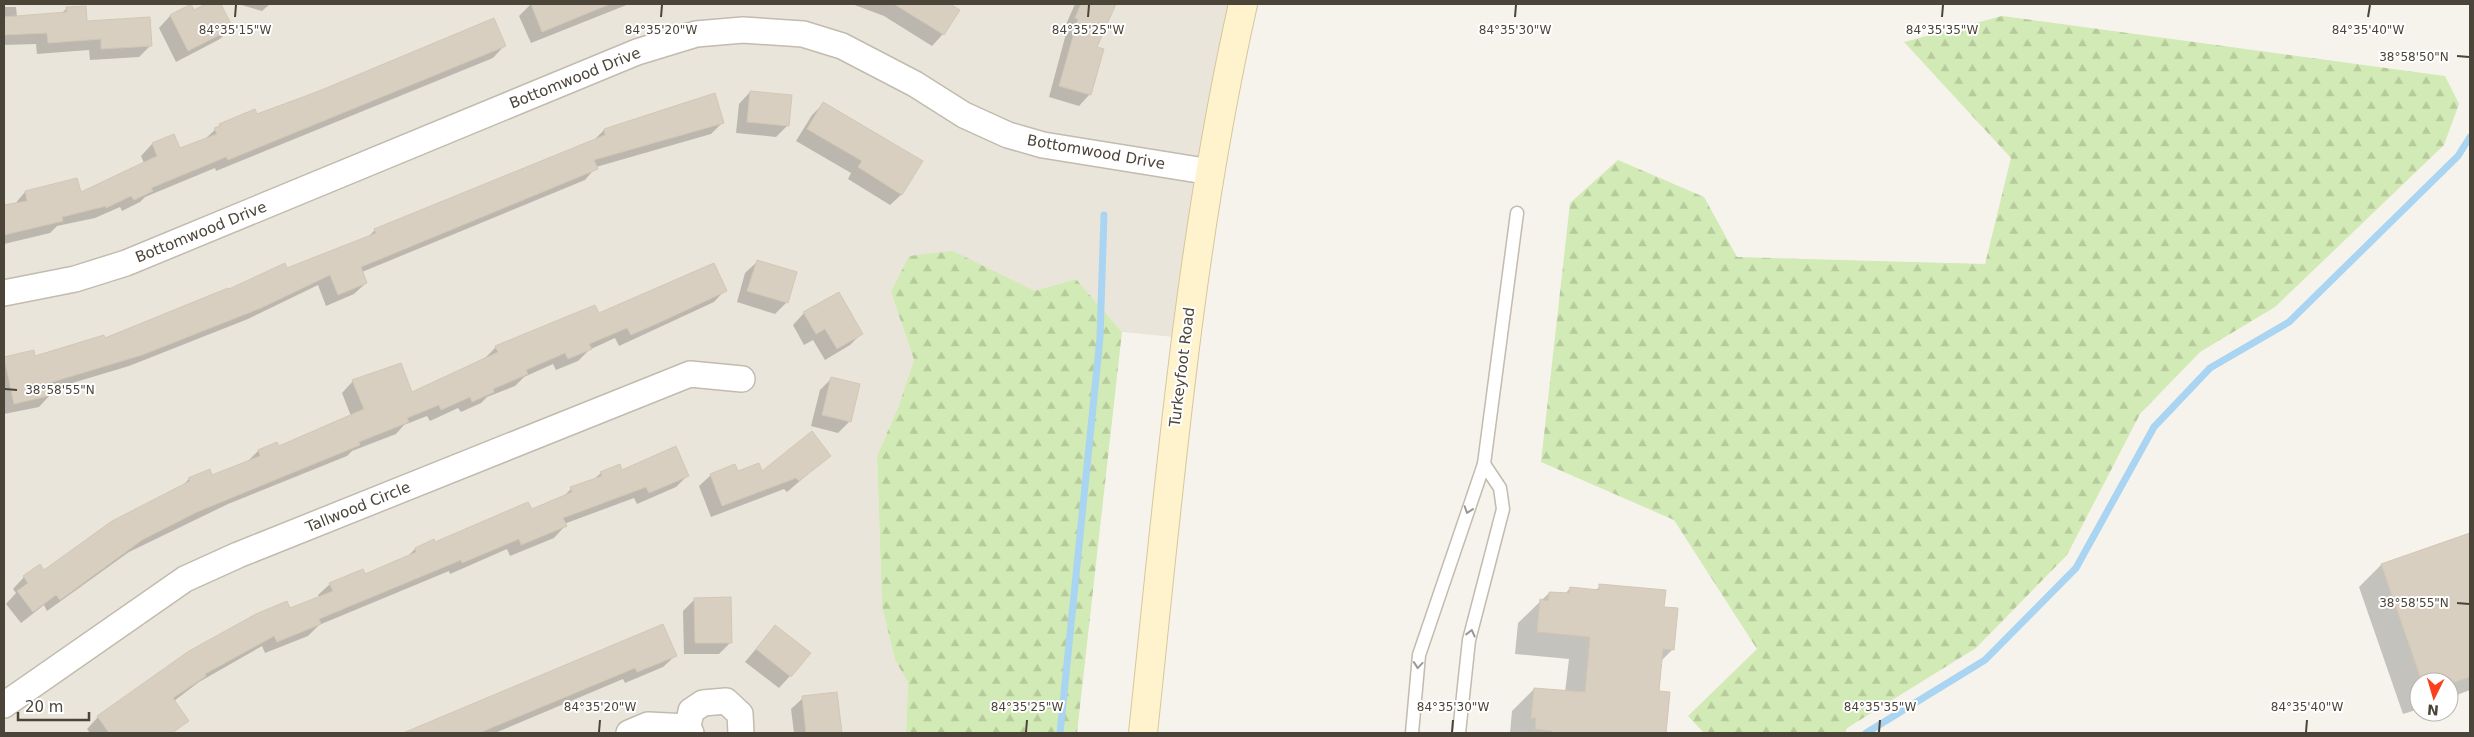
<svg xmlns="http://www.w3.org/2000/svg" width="2474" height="737" font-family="'DejaVu Sans',sans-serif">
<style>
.residential{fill:#eae5da}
.forest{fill:url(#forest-firs)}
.shadow{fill:#0003}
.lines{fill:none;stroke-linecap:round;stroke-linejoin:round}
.stream{stroke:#a9d4f2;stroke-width:7}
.building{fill:#d8cfc1;stroke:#d3c7b4}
.lane-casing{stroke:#c2bbae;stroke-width:15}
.street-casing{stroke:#c2bbae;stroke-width:28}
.secondary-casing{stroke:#d6c79b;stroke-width:30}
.lane{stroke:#fff;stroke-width:12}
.street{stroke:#fff;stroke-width:25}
.secondary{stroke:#fff3cd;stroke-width:28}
.oneway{stroke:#9c9892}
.ticks{fill:none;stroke:#4b4439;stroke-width:2}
.labels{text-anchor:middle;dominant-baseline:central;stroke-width:4;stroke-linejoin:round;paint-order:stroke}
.street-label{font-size:15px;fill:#4b4439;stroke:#fff}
.ticks-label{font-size:12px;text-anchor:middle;fill:#4b4439;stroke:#fff;stroke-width:4;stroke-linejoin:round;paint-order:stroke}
</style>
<defs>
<pattern id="forest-firs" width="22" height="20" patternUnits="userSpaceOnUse" patternTransform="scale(1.25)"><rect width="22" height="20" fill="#d2eab5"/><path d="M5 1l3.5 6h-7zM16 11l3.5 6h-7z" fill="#b6ca9c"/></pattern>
</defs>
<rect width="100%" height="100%" fill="#f6f3ec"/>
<path class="residential" d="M 4,4 L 1243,4 L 1184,338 L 1122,332 L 1076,279 L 1035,292 L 1016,282 L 891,292 L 914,360 L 899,405 L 877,456 L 882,606 L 895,660 L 908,682 L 906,733 L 4,733 Z"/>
<g class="forest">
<path d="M 2002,16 L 2445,76 L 2459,104 L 2444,145 L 2275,307 L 2200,352 L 2140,414 L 2067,555 L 1976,648 L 1847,728 L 1845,733 L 1704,733 L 1688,716 L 1757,649 L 1674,520 L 1541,462 L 1570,203 L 1618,160 L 1704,197 L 1737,257 L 1985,264 L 2011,158 L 1904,42 Z"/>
<path d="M 953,251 L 1035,291 L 1076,279 L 1122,332 L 1077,733 L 906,733 L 908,682 L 895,660 L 882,606 L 877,456 L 899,405 L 914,360 L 891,292 L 909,256 Z"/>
</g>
<g class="shadow">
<path d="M 209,4 L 220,4 L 232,27 L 220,39 L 176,62 L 159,28 L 170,16 L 191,6 L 194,11 Z"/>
<path d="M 238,4 L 270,4 L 262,11 Z"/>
<path d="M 531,4 L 629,4 L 531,43 L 519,16 Z"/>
<path d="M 852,4 L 948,4 L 958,10 L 943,34 L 932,46 L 884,16 Z"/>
<path d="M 1075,4 L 1115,4 L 1096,48 L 1090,94 L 1079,106 L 1049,97 L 1067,30 L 1064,29 Z"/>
<path d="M 4,7 L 16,7 L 17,17 L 62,13 L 67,8 L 86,22 L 151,45 L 139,57 L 90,60 L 89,50 L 37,54 L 36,44 L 4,45 Z"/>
<path d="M 504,46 L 493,58 L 216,171 L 215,168 L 145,197 L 140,202 L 122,211 L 120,207 L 95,218 L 57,226 L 50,233 L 4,244 L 4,207 L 14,205 L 25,192 L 80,193 L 144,163 L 141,156 L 152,144 L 174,136 L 179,150 L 204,140 L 220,125 Z"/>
<path d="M 750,92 L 788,125 L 776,137 L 736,133 L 739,104 Z"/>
<path d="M 824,103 L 902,194 L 890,205 L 848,179 L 851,173 L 796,141 L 812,115 Z"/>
<path d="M 722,123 L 711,134 L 596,167 L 585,180 L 362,272 L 366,283 L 354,294 L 326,306 L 318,285 L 248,319 L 129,366 L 49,390 L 50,395 L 39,407 L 4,414 L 4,358 L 33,352 L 34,358 L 104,339 L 367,238 L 375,230 L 593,141 L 604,130 Z"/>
<path d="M 757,262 L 787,302 L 775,314 L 737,302 L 745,273 Z"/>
<path d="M 725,290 L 714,302 L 619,346 L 615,338 L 589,350 L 578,361 L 556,370 L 553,364 L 524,377 L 515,386 L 487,397 L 481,403 L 461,412 L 458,408 L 430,421 L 427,416 L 404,425 L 396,434 L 352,451 L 347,456 L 228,504 L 129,552 L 47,611 L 44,605 L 21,623 L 6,604 L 16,593 L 13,589 L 24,577 L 44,572 L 181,487 L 189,479 L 212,477 L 246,463 L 258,451 L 278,448 L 351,416 L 342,393 L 353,381 L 412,393 L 484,359 L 496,347 L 598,315 Z"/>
<path d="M 804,313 L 862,333 L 850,345 L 825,360 L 813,340 L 804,345 L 793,325 Z"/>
<path d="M 832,378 L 850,421 L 838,433 L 811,426 L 820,390 Z"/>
<path d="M 829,456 L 787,492 L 784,489 L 711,517 L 699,486 L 711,475 L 761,473 Z"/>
<path d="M 621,472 L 687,476 L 676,487 L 637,504 L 634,498 L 564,524 L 565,526 L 554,538 L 510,556 L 507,549 L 450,574 L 449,571 L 319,625 L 308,636 L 265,653 L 262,646 L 199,682 L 174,701 L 165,717 L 143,733 L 90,733 L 87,729 L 98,717 L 290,610 L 319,598 L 318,595 L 330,584 L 364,575 L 407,557 L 415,549 L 531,511 L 562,498 L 571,489 L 593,480 L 601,473 Z"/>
<path d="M 2470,534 L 2470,690 L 2449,698 L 2449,682 L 2419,682 L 2419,709 L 2403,714 L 2359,587 L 2381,565 Z"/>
<path d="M 1600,586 L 1663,608 L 1673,649 L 1661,661 L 1658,693 L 1668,693 L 1664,733 L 1510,733 L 1512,711 L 1534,689 L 1565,692 L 1569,659 L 1515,654 L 1518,623 L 1549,593 L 1565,594 L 1570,588 L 1595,591 Z"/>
<path d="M 695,599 L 731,642 L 719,654 L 684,654 L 683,611 Z"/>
<path d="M 663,626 L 675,656 L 663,667 L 625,683 L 623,679 L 495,733 L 405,733 Z"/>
<path d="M 775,626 L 790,676 L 779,688 L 745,662 Z"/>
<path d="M 836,694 L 841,733 L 794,733 L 791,709 L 803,698 Z"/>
</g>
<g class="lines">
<g class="stream">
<path d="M 1060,733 L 1100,338 L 1104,215"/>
<path d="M 1866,733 L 1985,660 L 2076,568 L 2154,427 L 2210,368 L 2289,322 L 2458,156 L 2470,137"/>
</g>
</g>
<g class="building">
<path d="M 191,4 L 194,10 L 206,4 L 221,4 L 233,28 L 188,51 L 170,15 Z"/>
<path d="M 531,4 L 610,4 L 542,32 Z"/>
<path d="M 894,4 L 950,4 L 960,10 L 944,35 Z"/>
<path d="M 1081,4 L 1116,4 L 1097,47 L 1104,49 L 1091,95 L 1059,86 L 1078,19 L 1075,18 Z"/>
<path d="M 86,6 L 87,21 L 150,17 L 152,46 L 101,49 L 101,39 L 48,43 L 47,33 L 4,35 L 4,17 L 67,12 L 66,7 Z"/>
<path d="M 494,18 L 506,46 L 228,160 L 226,157 L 151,188 L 153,191 L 134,200 L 131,196 L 106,208 L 106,206 L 62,217 L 63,221 L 4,235 L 4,205 L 27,201 L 25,191 L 77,178 L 81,192 L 157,156 L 152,143 L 174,134 L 180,148 L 217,134 L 214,128 L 220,126 L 219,124 L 255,109 L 257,114 L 319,91 Z"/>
<path d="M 750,91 L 792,95 L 789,126 L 747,122 Z"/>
<path d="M 715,93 L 724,123 L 594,160 L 598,169 L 361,267 L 367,283 L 338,295 L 330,275 L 261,308 L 142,355 L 49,383 L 52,395 L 14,404 L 4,357 L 34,350 L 35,356 L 104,335 L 105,338 L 228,288 L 229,289 L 285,263 L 287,268 L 376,233 L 374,229 L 605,135 L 604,129 Z"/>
<path d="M 823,102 L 923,161 L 902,195 L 858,167 L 862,161 L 807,129 Z"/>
<path d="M 757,260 L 797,272 L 788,303 L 747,291 Z"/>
<path d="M 714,263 L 727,291 L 665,320 L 631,335 L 627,328 L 589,344 L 592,349 L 568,359 L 565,353 L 526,370 L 528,374 L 493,389 L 494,392 L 472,402 L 470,397 L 441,410 L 439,405 L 407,418 L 409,422 L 359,442 L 360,445 L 197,512 L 142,540 L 60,600 L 56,595 L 33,612 L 17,591 L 28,583 L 23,576 L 40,564 L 44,570 L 112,521 L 190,481 L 188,478 L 210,469 L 212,475 L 260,456 L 258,450 L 277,442 L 279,446 L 364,409 L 352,380 L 401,363 L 412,392 L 498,352 L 495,346 L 595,305 L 599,313 Z"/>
<path d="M 839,292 L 863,334 L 837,349 L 825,329 L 816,334 L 803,312 Z"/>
<path d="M 831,377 L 860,384 L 851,422 L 822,415 Z"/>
<path d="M 812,431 L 831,456 L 799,481 L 796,478 L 722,506 L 710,474 L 735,464 L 738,471 L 759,463 L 762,471 Z"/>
<path d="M 676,446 L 689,476 L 649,493 L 646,487 L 563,518 L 567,526 L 521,545 L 519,539 L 462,563 L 461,560 L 319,619 L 321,624 L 277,642 L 274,636 L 205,674 L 206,676 L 173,698 L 189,721 L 172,733 L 109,733 L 97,716 L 189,651 L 256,614 L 287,601 L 290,608 L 333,591 L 329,583 L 363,569 L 365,574 L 416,552 L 415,548 L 434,539 L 435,542 L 528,502 L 532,509 L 572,492 L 570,487 L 602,476 L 600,472 L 620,464 L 622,470 Z"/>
<path d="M 2470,533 L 2470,677 L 2456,682 L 2422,682 L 2381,564 Z"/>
<path d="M 1599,584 L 1666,590 L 1664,607 L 1678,608 L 1674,650 L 1663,649 L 1659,691 L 1670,692 L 1666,733 L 1552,733 L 1552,731 L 1535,729 L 1536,718 L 1531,718 L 1534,688 L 1585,692 L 1590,637 L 1537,632 L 1540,599 L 1548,601 L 1549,592 L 1569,593 L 1570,587 L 1599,590 Z"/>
<path d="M 731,597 L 732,643 L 695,643 L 694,598 Z"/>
<path d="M 663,624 L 677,656 L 637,672 L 635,668 L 479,733 L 403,733 Z"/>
<path d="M 775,625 L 811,653 L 791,677 L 756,649 Z"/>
<path d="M 837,692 L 842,733 L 806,733 L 802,696 Z"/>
</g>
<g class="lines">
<g class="lane-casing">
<g id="lane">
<path d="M 1412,733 L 1419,655 L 1484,464 L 1517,213"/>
<path d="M 1459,733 L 1469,640 L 1503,509 L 1500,488 L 1484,464"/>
</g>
</g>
<g class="street-casing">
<g id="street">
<path d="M 4,293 L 75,279 L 126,263 L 637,52 L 696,34 L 743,30 L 803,34 L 842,46 L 915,84 L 964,115 L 1008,135 L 1043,145 L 1211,172"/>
<path d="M 4,705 L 185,579 L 238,555 L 690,374 L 742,379"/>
<path d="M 629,733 L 648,725 L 688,727"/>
<path d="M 691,733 L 688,727 L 691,711 L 703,703 L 726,701 L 740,714 L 741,733"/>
</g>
</g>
<g class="secondary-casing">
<path id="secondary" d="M 1143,733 C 1169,489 1189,244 1243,4"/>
</g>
<use href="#lane" class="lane"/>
<use href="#street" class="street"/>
<use href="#secondary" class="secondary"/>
</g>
<defs><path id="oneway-chevron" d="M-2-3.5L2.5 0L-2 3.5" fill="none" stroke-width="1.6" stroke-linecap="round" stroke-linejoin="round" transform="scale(1.25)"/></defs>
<g class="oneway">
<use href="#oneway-chevron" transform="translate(1468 510) rotate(109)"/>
<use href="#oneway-chevron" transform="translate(1471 633) rotate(-76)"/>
<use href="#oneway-chevron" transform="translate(1418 665) rotate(95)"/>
</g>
<path class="ticks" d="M 235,17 L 236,5M 661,17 L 662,5M 1088,17 L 1089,5M 1515,17 L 1516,5M 1942,17 L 1943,5M 2368,17 L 2370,5M 2457,56 L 2469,57M 5,389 L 17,390M 2457,603 L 2469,604M 599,732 L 600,720M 1026,732 L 1027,720M 1452,732 L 1453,720M 1879,732 L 1880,720M 2306,732 L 2307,720"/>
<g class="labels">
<g class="street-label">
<text transform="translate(575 78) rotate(-22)">Bottomwood Drive</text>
<text transform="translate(1096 152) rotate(10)">Bottomwood Drive</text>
<text transform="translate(201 232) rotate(-22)">Bottomwood Drive</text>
<text transform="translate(1182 367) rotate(-83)">Turkeyfoot Road</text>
<text transform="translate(358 507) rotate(-22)">Tallwood Circle</text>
</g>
</g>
<g class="ticks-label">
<text x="235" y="34">84°35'15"W</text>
<text x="661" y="34">84°35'20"W</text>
<text x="1088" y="34">84°35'25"W</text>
<text x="1515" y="34">84°35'30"W</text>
<text x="1942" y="34">84°35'35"W</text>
<text x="2368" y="34">84°35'40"W</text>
<text x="2414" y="61">38°58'50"N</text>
<text x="60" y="394">38°58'55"N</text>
<text x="2414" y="607">38°58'55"N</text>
<text x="600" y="711">84°35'20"W</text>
<text x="1027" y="711">84°35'25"W</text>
<text x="1453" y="711">84°35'30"W</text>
<text x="1880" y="711">84°35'35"W</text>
<text x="2307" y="711">84°35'40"W</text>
</g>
<rect width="2474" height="737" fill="none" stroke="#4b4439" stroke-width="10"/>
<g transform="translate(2434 697) rotate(185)"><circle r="24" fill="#ffffff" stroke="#b7b4b0"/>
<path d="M0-4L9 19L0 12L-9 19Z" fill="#fc3f1d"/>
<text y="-8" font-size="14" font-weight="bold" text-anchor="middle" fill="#4b4439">N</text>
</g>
<path d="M18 712v8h71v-8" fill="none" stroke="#4b4439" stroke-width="2.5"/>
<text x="25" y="712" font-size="15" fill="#4b4439" stroke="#ffffff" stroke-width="4" paint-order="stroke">20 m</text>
</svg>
